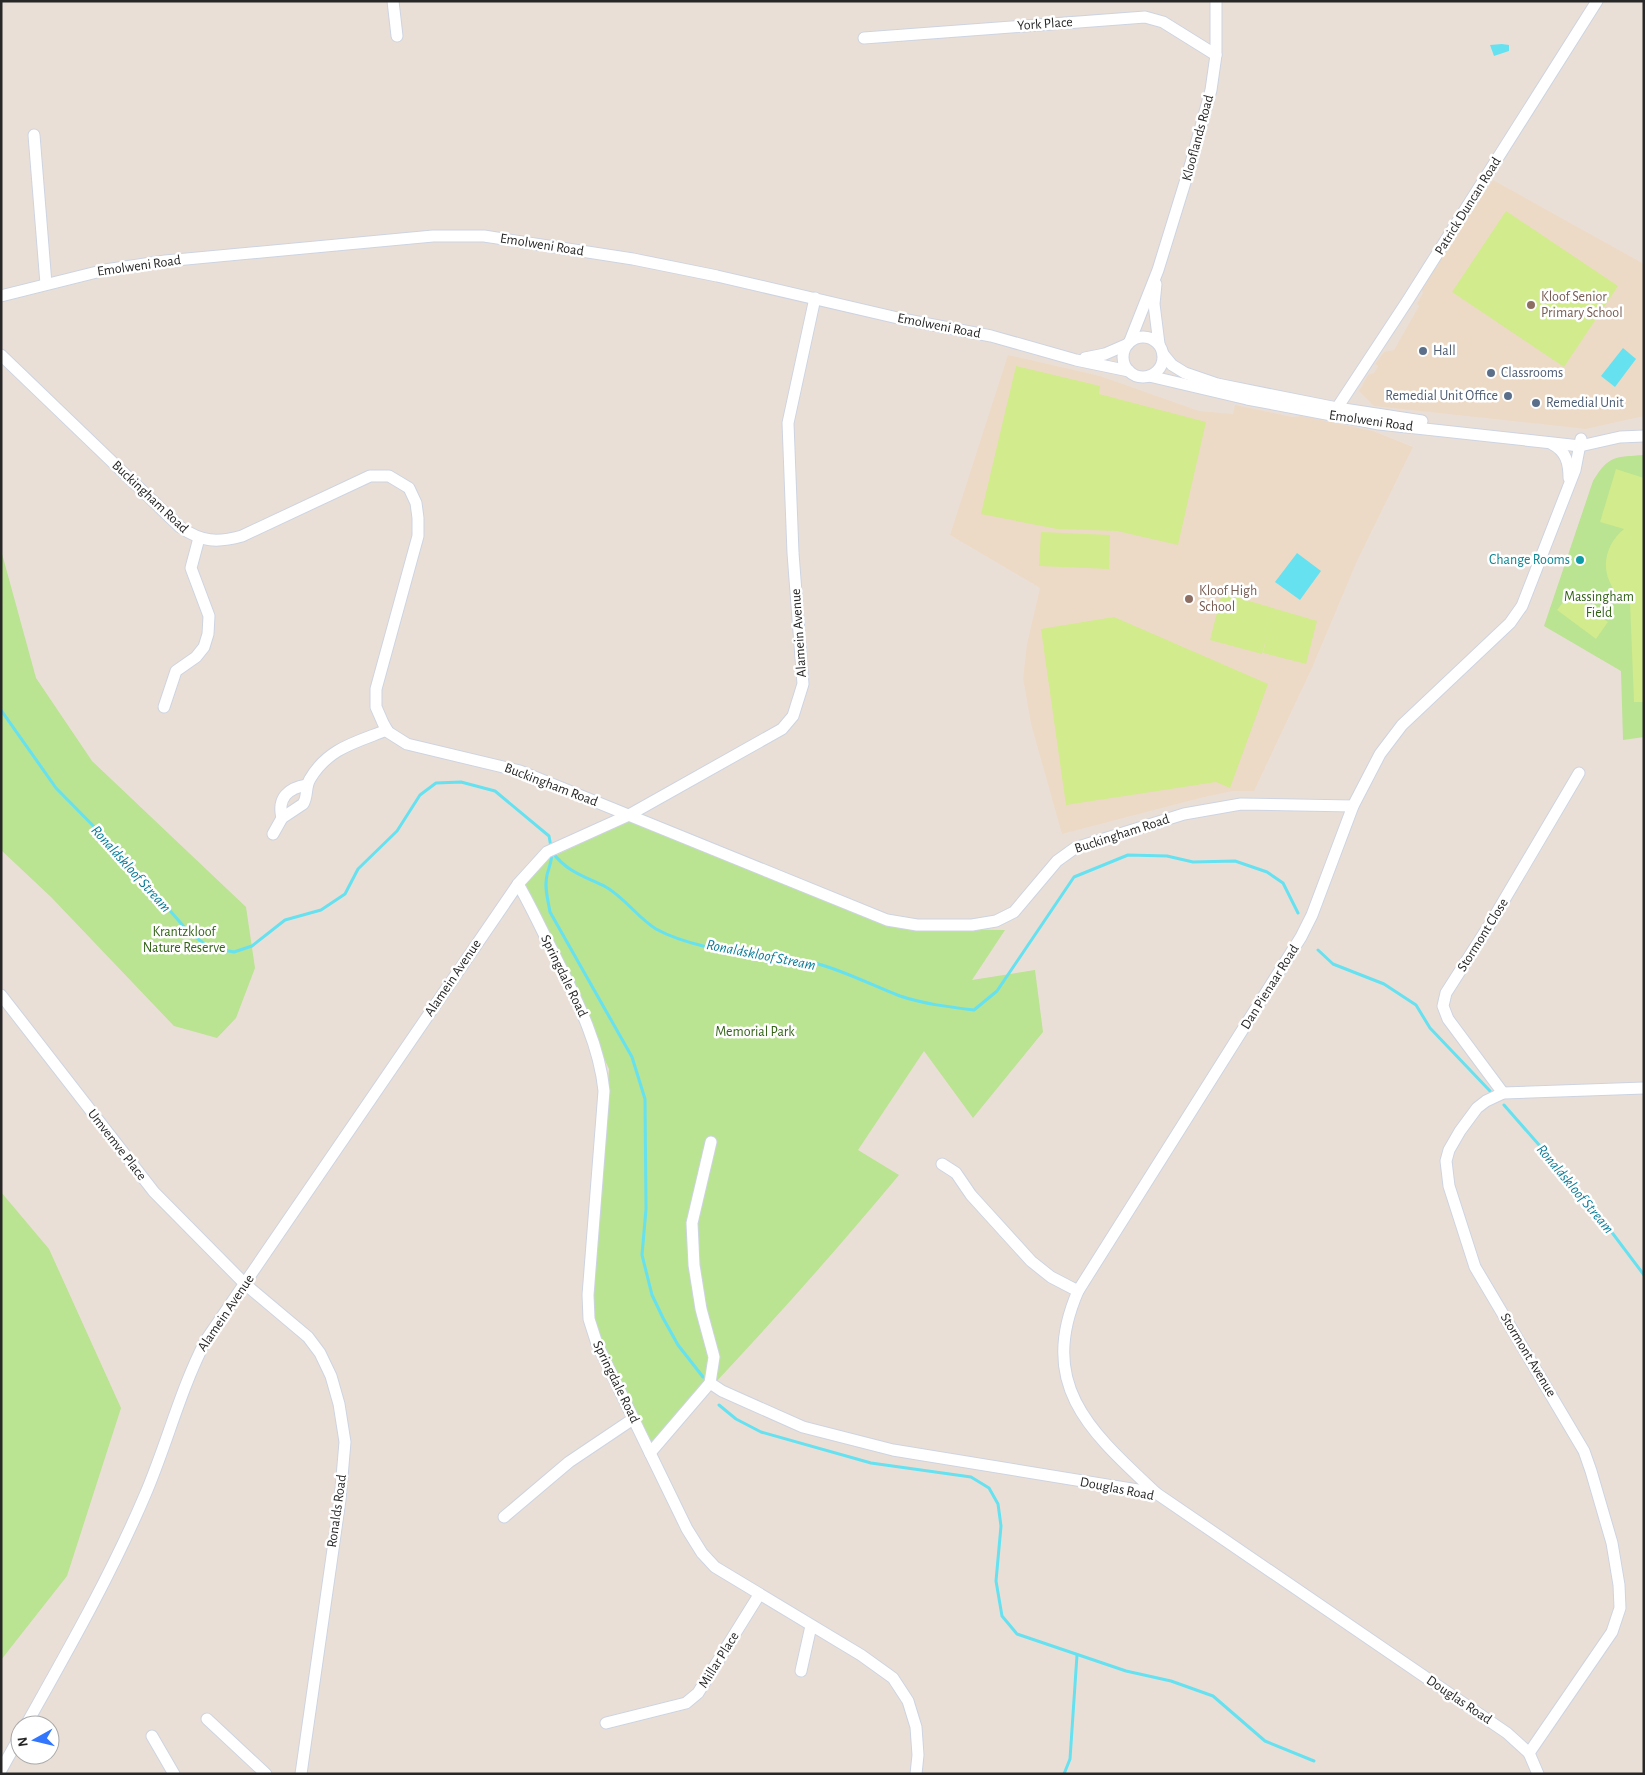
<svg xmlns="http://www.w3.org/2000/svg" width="1645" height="1775" font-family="'Alegreya Sans',sans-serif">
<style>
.education{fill:#eddac6}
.green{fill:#bae392}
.pitch{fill:#d1eb8d}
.water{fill:#66e1f0}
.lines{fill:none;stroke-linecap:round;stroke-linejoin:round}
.stream{stroke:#66e1f0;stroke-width:3}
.minor-casing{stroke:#cdd4e1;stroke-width:13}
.minor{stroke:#fff;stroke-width:11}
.education-dot{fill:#8d6e63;stroke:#fff;stroke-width:2}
.service-dot{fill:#5c6f8a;stroke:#fff;stroke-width:2}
.culture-dot{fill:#0f9aa8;stroke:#fff;stroke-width:2}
.labels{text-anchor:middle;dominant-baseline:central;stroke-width:5;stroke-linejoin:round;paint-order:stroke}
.street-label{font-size:14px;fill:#272727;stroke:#fff}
.education-label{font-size:14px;fill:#785e54;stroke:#fff;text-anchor:start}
.service-label{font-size:14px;fill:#4e5e75;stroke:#fff;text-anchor:start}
.culture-label{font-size:14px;fill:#0d838f;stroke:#fff;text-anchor:end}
.park-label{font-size:14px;fill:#336317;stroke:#fff}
.water-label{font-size:15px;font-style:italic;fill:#0a7c97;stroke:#fff}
</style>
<rect width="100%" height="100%" fill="#eadfd7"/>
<g class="education">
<path d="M 1493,180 L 1644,264 L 1644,416 L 1586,429 L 1374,406 L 1359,391 L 1368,375 L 1374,373 L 1378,366 L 1375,364 L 1384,352 L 1394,350 L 1419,306 L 1417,304 L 1423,293 L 1421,287 Z"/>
<path d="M 1008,355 L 1100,376 L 1199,411 L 1233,414 L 1235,405 L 1292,417 L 1302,416 L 1373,431 L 1413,447 L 1357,561 L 1312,668 L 1254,791 L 1233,791 L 1204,797 L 1062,834 L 1031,724 L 1023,678 L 1027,644 L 1040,588 L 950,535 Z"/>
</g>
<g class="green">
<path d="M 1644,455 L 1644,737 L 1623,740 L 1621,671 L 1544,626 L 1593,481 C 1609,455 1615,457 1644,455 Z"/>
<path d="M 1,550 L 36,678 L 92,761 L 246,907 L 255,968 L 236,1018 L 217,1038 L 174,1026 L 51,897 L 1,850 Z"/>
<path d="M 630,819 L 902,929 L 1005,930 L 972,980 L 1035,970 L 1043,1032 L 973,1118 L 924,1051 L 858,1150 L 899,1175 C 821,1269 739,1359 654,1447 L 592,1324 L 609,1069 L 528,894 L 525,880 L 528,869 Z"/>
<path d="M 1,1192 L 49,1249 L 121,1408 L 67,1576 L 1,1660 Z"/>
</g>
<g class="pitch">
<path d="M 1506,211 L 1618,286 L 1564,367 L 1452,292 Z"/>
<path d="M 1016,366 L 1100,386 L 1099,394 L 1206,422 L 1178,545 L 1117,531 L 1057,529 L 981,514 Z"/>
<path d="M 1616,469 L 1644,478 L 1644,702 L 1634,702 L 1630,603 C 1600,587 1598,550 1624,529 L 1600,522 Z"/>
<path d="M 1041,532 L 1110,535 L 1109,569 L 1039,566 Z"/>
<path d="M 1222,593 L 1317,621 L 1306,664 L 1263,653 L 1267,635 L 1262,654 L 1210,640 Z"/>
<path d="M 1570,593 L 1608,622 L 1596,639 L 1557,610 Z"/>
<path d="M 1114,617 L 1268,684 L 1230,788 L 1216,782 L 1066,805 L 1041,629 Z"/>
</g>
<g class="water">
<path d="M 1502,44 L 1509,45 L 1509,51 L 1494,56 L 1490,45 Z"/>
<path d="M 1623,348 L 1636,359 L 1615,387 L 1601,376 Z"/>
<path d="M 1297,553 L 1321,571 L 1300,600 L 1275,582 Z"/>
</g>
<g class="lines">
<g class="stream">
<path d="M 1,710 L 56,788 L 115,848 L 186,929 L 208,947 L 234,952 L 252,946 L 285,920 L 321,910 L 345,894 L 358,869 L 397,831 L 420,795 L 436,783 L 461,782 L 495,791 L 549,836 L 551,847"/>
<path d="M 552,852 C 552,861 549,867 547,875 C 544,887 548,900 550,912 L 632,1057 L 645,1099 L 646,1209 L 642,1255 L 652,1295 L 663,1318 L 678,1345 L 703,1377"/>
<path d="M 553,853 C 567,872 586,877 606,887 C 625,898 638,918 656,929 C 683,944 728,952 758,957 C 777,960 797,958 815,963 C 845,971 871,985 900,996 C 924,1004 949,1007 974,1010 L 997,991 L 1074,877 L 1128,855 L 1167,856 L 1193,862 L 1235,861 L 1267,872 L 1283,883 L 1298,913"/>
<path d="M 1318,950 L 1333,964 L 1384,984 L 1416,1005 L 1430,1028 L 1490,1091"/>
<path d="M 1504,1105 L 1589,1202 L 1644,1275"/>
<path d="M 719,1405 L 736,1419 L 761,1432 L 871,1463 L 971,1477 L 989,1488 L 998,1504 L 1001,1526 L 996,1581 L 1002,1616 L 1017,1634 L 1126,1671 L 1171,1681 L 1213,1696 L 1265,1741 L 1314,1761"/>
<path d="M 1064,1774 L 1070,1759 L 1077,1655"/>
</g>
<g class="minor-casing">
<g id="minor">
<path d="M 393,1 L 397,36"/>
<path d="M 864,38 L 1145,17 L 1163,22 L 1216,55"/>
<path d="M 34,135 L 46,284"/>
<path d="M 1156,284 L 1154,304 L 1159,344"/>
<path d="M 1,296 L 105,270 L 165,261 L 433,236 L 484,236 L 633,259 L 717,276 L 902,319 L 991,336 L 1076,360 L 1129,371"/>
<circle cx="1143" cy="357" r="20"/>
<path d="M 1130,341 L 1158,270 L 1191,163 L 1211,90 L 1216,55 L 1216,1"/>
<path d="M 1163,354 L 1172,365 L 1185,373 L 1217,384 L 1337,408 L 1422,421"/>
<path d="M 1,355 L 180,527 C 202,542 217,543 242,536 L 370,476 L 389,476 L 409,488 L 416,503 L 418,518 L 418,536 L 376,689 L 376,707 L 383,723 L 388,732 L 407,744 L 520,771 L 887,920 L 917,925 L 972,925 L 996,921 L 1014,912 L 1057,861 L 1075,848 L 1184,814 L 1241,804 L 1353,806"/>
<path d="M 1085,358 L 1105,354 L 1128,344"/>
<path d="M 1149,376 L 1247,399 L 1379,424 L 1571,445 L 1580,446 L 1620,437 L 1644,436"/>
<path d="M 1337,408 L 1408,300 L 1597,1"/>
<path d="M 1552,444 C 1566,451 1569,463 1569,478"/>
<path d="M 164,707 L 176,671 L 196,657 L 204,647 L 208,634 L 209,616 L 191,568 L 199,538"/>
<path d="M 282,818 C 277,798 288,788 307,785"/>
<path d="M 273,834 L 282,818 L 303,804 C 308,797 305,787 310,779 C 328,748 357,742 387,730"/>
<path d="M 518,884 C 531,906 541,929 553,952 C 575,997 599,1041 604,1091 L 588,1295 L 589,1319 L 597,1344 L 687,1529 L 702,1553 L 715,1567 L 861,1655 L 893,1678 L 908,1701 L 916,1727 L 918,1755 L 916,1774"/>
<path d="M 1,995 L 154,1192 L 245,1284 L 308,1337 L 320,1353 L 331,1376 L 339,1404 L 345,1442 L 340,1500 L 301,1774"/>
<path d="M 1503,1093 L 1448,1019 L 1443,1006 L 1446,993 L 1490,924 L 1579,773"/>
<path d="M 942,1164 L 956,1173 L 971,1195 L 1031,1261 L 1051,1277 L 1078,1291"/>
<path d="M 710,1383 L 714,1357 L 701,1309 L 694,1265 L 692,1223 L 711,1142"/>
<path d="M 650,1453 L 710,1383 L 722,1391 L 803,1427 L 893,1450 L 1156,1493 L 1507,1733 L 1529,1753 L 1538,1774"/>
<path d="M 1156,1493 C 1091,1432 1037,1386 1078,1291 L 1301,937 L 1312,915 L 1353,806 L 1380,754 L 1402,725 L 1510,623 L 1522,606 L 1575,470 L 1581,439"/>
<path d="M 504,1517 L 569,1462 L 633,1419"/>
<path d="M 801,1671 L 811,1626"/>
<path d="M 207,1719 L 266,1774"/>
<path d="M 606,1723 L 686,1703 L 698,1693 L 759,1595"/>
<path d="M 26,1725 C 68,1650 111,1575 145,1495 C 167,1444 180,1390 206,1340 L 518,884 L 547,852 L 629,815 L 782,729 L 793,716 L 803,684 L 793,553 L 788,423 L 815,298"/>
<path d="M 152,1736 L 174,1774"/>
<path d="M 1529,1753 L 1612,1632 L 1620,1608 L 1619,1585 L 1612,1543 L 1591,1471 L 1584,1451 L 1475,1267 L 1449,1186 L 1446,1161 L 1449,1150 L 1460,1131 L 1477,1108 L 1486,1101 L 1503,1093 L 1644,1088"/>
<path d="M 1,1770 L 20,1736"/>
</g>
</g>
<use href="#minor" class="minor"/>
</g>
<g class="education-dot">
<circle cx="1531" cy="305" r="5"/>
<circle cx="1189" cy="599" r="5"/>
</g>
<g class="service-dot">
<circle cx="1423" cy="351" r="5"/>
<circle cx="1491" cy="373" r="5"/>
<circle cx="1508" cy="396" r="5"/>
<circle cx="1536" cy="403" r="5"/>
</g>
<circle class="culture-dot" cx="1580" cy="560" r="5"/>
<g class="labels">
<g class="street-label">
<text transform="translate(1045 24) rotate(-4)">York Place</text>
<text transform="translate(1198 138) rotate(-75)">Klooflands Road</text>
<text transform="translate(1468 206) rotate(-58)">Patrick Duncan Road</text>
<text transform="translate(542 245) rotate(9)">Emolweni Road</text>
<text transform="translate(139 266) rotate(-8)">Emolweni Road</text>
<text transform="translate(939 326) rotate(11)">Emolweni Road</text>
<text transform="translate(1371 421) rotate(8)">Emolweni Road</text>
<text transform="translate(150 497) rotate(43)">Buckingham Road</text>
<text transform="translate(799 633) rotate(-94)">Alamein Avenue</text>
<text transform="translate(551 785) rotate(21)">Buckingham Road</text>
<text transform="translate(1122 834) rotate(-18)">Buckingham Road</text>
<text transform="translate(1483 935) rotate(-58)">Stormont Close</text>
<text transform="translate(564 976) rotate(64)">Springdale Road</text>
<text transform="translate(453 978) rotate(-56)">Alamein Avenue</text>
<text transform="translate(1270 987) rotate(-58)">Dan Pienaar Road</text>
<text transform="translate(117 1145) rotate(52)">Umvemve Place</text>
<text transform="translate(226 1313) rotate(-56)">Alamein Avenue</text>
<text transform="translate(1528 1355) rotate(59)">Stormont Avenue</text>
<text transform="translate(616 1382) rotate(64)">Springdale Road</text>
<text transform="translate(1117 1489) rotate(11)">Douglas Road</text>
<text transform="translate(337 1511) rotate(-82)">Ronalds Road</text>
<text transform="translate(719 1660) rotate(-58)">Millar Place</text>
<text transform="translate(1459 1700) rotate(34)">Douglas Road</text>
</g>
<g class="education-label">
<text x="1541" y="297">Kloof Senior<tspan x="1541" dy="16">Primary School</tspan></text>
<text x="1199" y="591">Kloof High<tspan x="1199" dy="16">School</tspan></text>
</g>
<g class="service-label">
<text x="1433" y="351">Hall</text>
<text x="1501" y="373">Classrooms</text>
<text x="1498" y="396" text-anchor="end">Remedial Unit Office</text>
<text x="1546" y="403">Remedial Unit</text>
</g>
<g class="culture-label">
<text x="1570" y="560">Change Rooms</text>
</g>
<g class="park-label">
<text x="1599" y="597">Massingham<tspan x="1599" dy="16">Field</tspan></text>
<text x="184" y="932">Krantzkloof<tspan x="184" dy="16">Nature Reserve</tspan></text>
<text x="755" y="1032">Memorial Park</text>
</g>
<g class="water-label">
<text transform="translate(131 869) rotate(48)">Ronaldskloof Stream</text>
<text transform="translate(761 955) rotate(11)">Ronaldskloof Stream</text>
<text transform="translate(1575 1189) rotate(50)">Ronaldskloof Stream</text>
</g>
</g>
<rect width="1645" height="1775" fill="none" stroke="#272727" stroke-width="5"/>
<g transform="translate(35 1740) rotate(262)"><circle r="24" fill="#ffffff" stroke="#a9a9a9"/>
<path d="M0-4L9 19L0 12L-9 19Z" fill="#3176fd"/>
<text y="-8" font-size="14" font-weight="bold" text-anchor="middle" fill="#272727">N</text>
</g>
</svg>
